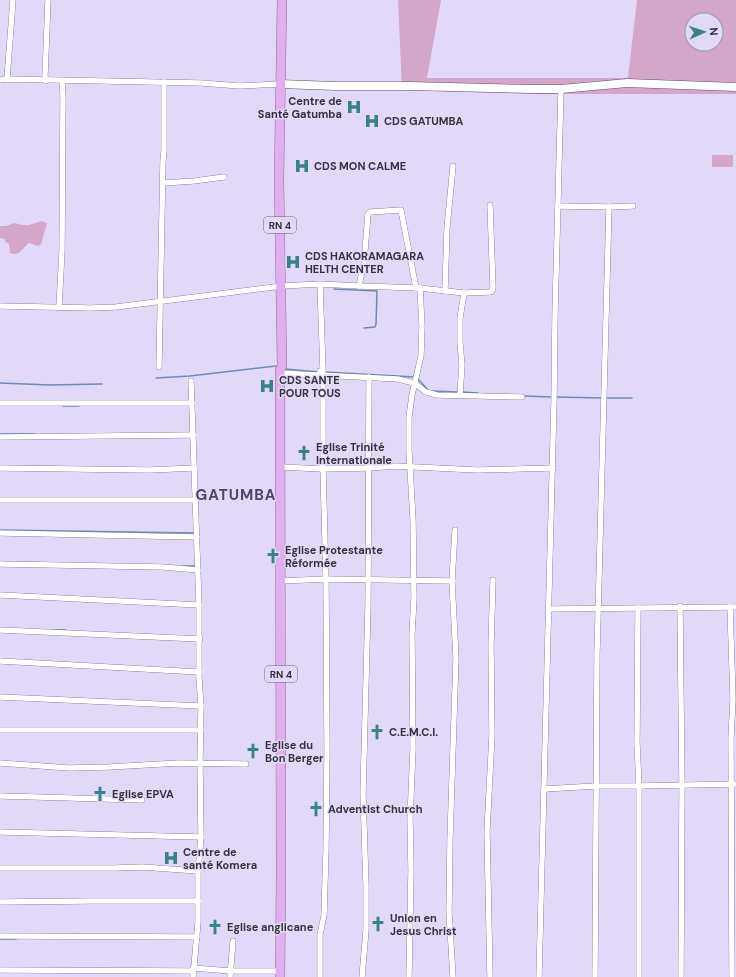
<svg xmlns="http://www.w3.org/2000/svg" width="736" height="977" font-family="'DM Sans',sans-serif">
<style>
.green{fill:#d4a6c8;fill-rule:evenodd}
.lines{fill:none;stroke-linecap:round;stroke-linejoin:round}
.stream{stroke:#6e8bb7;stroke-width:1.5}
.minor-casing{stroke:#58516a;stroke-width:6}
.secondary-casing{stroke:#58516a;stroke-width:9}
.primary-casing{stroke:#9661ab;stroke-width:10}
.minor{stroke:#fff;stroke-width:5.5}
.secondary{stroke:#fff;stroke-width:8}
.primary{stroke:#dfafef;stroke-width:9}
.labels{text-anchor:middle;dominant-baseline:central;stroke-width:3;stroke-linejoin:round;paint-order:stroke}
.shield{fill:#e1d9f7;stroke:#696576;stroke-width:1}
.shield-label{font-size:10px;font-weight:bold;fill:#36333f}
.poi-label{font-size:11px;font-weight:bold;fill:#36333f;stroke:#e1d9f7;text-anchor:start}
.district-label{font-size:15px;font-weight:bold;letter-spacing:1px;fill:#4e4760;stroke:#e1d9f7}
</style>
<rect width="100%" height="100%" fill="#e1d9f7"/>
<g class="green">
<path d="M 398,0 L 441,0 L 427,78 L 628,78 L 637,0 L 736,0 L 736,94 L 539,94 L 402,90 ZM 692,20 L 716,20 L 716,44 L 692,44 Z"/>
<rect x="712" y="155" width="21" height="12"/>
<path d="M 42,221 L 47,223 L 41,244 L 38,246 L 29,243 C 23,247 20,257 10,253 L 9,244 L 6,242 L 4,239 L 0,238 L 0,226 L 6,226 L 14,223 L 23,225 L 29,225 Z"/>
</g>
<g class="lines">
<g class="stream">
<path d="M 334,289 L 377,291 L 376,324 L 375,327 L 364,328"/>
<path d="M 285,369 L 319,372"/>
<path d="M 325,372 L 415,377"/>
<path d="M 156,378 L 190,376 L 276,366"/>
<path d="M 418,379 L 429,391"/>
<path d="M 0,383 L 50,385 L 102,384"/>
<path d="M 432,391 L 459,392"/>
<path d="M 462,392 L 478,393"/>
<path d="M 524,396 L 552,397"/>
<path d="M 556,397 L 602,398"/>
<path d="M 606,398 L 632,398"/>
<path d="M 63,406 L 79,406"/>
<path d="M 0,434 L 35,434"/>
<path d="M 0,530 L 195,533"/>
<path d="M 183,566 L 195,566"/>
<path d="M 54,630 L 66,630"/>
<path d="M 0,939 L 16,939"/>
</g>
<g class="minor-casing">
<g id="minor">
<path d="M 7,79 L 13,0"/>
<path d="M 0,80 L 7,79 L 201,83 L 240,86 L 280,84"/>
<path d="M 46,81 L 45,76 L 48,0"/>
<path d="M 163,183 L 194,181 L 224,177"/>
<path d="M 558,206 L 609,207 L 597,653 L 595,977"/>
<path d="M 609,207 L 633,206"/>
<path d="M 359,286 L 364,263 L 368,214 L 370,212 L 401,210 L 416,288"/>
<path d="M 445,291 L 447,228 L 453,166"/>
<path d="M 0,306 L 91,308 L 116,307 L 282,286 L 320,284 L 359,286 L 420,288 L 464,293 L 490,292 L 492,291 L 493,288 L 490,205"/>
<path d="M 59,307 L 62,251 L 63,96 L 62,81"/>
<path d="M 159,367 L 163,161 L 164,150 L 164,82"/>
<path d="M 280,373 L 398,379 L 414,383 L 426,392 L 437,395 L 522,397"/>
<path d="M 320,374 L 320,371 L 323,371 L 320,284"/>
<path d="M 191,381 L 199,605 L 199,678 L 201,706 L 200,763 L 201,837 L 198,871 L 198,922 L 193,977"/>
<path d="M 460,394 L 462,365 L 460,343 L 460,318 L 464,293"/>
<path d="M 0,403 L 192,403"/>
<path d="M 0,437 L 193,435"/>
<path d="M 281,467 L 323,469 L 369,468 L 395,466 L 477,470 L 553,468"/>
<path d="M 0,468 L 150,470 L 194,468"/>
<path d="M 0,500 L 196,500"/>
<path d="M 0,533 L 197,537"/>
<path d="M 0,564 L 163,567 L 198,570"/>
<path d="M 280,581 L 326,579 L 452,581"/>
<path d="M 0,595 L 199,605"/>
<path d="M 680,606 L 682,785 L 681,977"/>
<path d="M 730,607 L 733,699 L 731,738 L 732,977"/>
<path d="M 638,608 L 637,743 L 639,786 L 639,977"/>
<path d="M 549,609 L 736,607"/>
<path d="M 0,630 L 200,639"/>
<path d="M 0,661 L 199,672"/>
<path d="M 0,697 L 201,706"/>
<path d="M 0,730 L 201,730"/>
<path d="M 0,763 L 69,768 L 109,767 L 179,763 L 246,764"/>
<path d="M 544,789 L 596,786 L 639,786 L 736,784"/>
<path d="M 0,796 L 142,800"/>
<path d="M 0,832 L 201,837"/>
<path d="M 0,868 L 115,868 L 142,867 L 198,871"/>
<path d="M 0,902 L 90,901 L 198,901"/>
<path d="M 0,936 L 197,937"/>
<path d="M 193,968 L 230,971 L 280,971"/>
<path d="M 0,970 L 193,971"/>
<path d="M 230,977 L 233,941"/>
<path d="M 320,977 L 320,935 L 324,915 L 326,850 L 327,750 L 326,579 L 323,469 L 323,375"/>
<path d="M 362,977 L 366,930 L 366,885 L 363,794 L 368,606 L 369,377"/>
<path d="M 409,977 L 411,870 L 410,819 L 413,749 L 412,634 L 414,598 L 413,519 L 409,451 L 409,417 L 412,395 L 421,356 L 422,326 L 420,288"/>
<path d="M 453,977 L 449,912 L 450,839 L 456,658 L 452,581 L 455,530"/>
<path d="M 490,977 L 487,831 L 492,735 L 491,645 L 493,580"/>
<path d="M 539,977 L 554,401 L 555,314 L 561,89"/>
</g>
</g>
<g class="secondary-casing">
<path id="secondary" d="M 280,84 L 335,86 L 409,86 L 533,89 L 561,89 L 627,83 L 736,87"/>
</g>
<g class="primary-casing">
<path id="primary" d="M 280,977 L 281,876 L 280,370 L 282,366 L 279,178 L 282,0"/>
</g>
<use href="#minor" class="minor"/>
<use href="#secondary" class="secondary"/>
<use href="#primary" class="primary"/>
</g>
<defs>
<g id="hospital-bare" transform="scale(1.2)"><path d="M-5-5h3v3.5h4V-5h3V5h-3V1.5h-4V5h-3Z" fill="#3a8287" stroke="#e1d9f7" stroke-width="2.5" paint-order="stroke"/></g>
<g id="church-bare" transform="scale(1.2)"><path d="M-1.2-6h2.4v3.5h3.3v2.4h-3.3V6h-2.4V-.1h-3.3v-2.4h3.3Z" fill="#3a8287" stroke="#e1d9f7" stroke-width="2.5" paint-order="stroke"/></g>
</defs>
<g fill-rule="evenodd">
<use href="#hospital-bare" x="354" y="107"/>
<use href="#hospital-bare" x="372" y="121"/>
<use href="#hospital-bare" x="302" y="166"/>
<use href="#hospital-bare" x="293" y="262"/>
<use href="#hospital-bare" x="267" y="386"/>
<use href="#church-bare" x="304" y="453"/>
<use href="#church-bare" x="273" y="556"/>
<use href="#church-bare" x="377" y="732"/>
<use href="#church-bare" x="253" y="751"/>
<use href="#church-bare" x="100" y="794"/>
<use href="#church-bare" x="316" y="809"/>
<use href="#hospital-bare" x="171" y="858"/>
<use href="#church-bare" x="378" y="924"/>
<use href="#church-bare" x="215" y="927"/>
</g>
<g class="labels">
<g class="shield">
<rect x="264" y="217" width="32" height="16" rx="3"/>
<rect x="265" y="666" width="32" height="16" rx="3"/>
</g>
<g class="shield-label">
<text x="280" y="225">RN 4</text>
<text x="281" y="674">RN 4</text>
</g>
<g class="poi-label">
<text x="342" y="101" text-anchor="end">Centre de<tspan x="342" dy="13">Santé Gatumba</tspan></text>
<text x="384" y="121">CDS GATUMBA</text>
<text x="314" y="166">CDS MON CALME</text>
<text x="305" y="256">CDS HAKORAMAGARA<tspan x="305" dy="13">HELTH CENTER</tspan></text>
<text x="279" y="380">CDS SANTE<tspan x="279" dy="13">POUR TOUS</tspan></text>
<text x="316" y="447">Eglise Trinité<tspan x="316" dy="13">Internationale</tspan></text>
<text x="285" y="550">Eglise Protestante<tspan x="285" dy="13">Réformée</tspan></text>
<text x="389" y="732">C.E.M.C.I.</text>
<text x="265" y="745">Eglise du<tspan x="265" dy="13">Bon Berger</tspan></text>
<text x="112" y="794">Eglise EPVA</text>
<text x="328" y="809">Adventist Church</text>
<text x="183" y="852">Centre de<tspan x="183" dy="13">santé Komera</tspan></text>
<text x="390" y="918">Union en<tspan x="390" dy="13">Jesus Christ</tspan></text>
<text x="227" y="927">Eglise anglicane</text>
</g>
<g class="district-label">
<text x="236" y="495">GATUMBA</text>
</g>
</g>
<g transform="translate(704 32) rotate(87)"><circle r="19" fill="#e1d9f7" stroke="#9d97ad"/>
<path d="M0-3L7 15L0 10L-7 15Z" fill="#3a8287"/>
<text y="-6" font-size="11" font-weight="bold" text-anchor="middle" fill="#36333f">N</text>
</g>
</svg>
